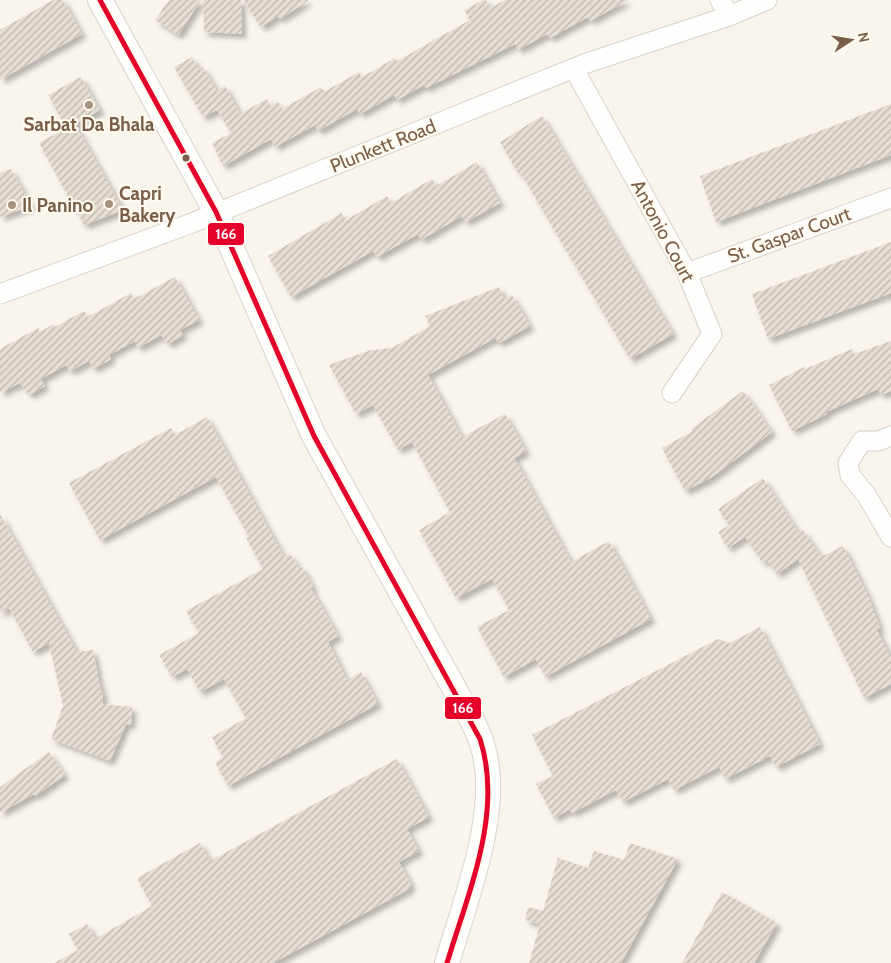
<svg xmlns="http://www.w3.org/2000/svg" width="891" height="963" font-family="Cabin,sans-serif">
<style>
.building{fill:url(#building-hatch);filter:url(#shadow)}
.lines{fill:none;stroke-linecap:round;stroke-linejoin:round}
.minor-casing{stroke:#d8d2cb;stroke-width:21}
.tertiary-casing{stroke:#d8d2cb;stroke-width:26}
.minor{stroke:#fefefc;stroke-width:19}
.tertiary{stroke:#fefefc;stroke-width:24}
.bus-1-casing{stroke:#fffaef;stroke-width:9}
.bus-1{stroke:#e4002b;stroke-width:5}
.poi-dot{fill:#a69382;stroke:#fffaef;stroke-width:2}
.bus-dot{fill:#7a5e49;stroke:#fffaef;stroke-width:2}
.labels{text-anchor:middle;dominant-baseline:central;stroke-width:4;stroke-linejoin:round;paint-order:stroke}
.poi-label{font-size:19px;font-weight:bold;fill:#7a5e49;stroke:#fffaef;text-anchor:start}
.street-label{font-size:19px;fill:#7a5e49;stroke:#fffaef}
.line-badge{stroke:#fffaef;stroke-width:2}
.badge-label{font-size:14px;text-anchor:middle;font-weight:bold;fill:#fff}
</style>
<defs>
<pattern id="building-hatch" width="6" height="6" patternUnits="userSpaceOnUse" patternTransform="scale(1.25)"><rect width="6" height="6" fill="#e6ddd3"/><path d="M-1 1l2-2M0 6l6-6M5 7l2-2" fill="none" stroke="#bfb6ad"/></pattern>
<filter id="shadow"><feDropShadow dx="4.5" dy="4.5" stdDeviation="2.5" flood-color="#0004"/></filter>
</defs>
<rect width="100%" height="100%" fill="#f9f5ed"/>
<g class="building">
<path d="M 53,0 L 63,0 L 82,34 L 0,80 L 0,30 Z"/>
<path d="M 169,0 L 201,0 L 178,35 L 155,20 Z"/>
<path d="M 203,0 L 241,0 L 242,34 L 204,32 Z"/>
<path d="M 243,0 L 309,0 L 280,19 L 278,16 L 261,27 Z"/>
<path d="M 483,0 L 486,0 L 490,8 L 505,0 L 628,0 L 590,21 L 588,17 L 550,38 L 547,34 L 518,50 L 515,44 L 426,88 L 424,85 L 397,100 L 394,95 L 360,114 L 357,109 L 318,131 L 315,125 L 275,147 L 271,139 L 223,166 L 212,143 L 231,133 L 217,110 L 203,117 L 174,67 L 192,57 L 199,70 L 203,67 L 217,91 L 225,86 L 240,114 L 267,99 L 270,106 L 278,102 L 282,109 L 321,87 L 324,92 L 359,72 L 362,77 L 395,58 L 397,61 L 470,20 L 464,10 Z"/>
<path d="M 81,77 L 100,110 L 75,124 L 123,210 L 84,225 L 39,143 L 66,128 L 48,95 Z"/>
<path d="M 891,104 L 891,155 L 716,222 L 700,176 Z"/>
<path d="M 542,116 L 673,334 L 630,359 L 520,172 L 518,173 L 500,142 Z"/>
<path d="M 477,162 L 500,203 L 466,222 L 462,216 L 421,240 L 418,234 L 377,257 L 373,251 L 291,297 L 268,256 L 342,213 L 346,220 L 387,196 L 391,203 L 432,179 L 436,186 Z"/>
<path d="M 11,169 L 31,206 L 0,217 L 0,173 Z"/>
<path d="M 891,242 L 891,293 L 768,339 L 752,294 Z"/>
<path d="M 175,277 L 199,320 L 180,330 L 183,335 L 168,344 L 161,335 L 138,348 L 135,341 L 109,355 L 111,359 L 97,367 L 92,368 L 89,361 L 70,371 L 66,365 L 41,379 L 45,386 L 29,395 L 20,383 L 0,393 L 0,349 L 38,328 L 40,332 L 54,324 L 55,327 L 84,311 L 88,317 L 131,293 L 134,299 Z"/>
<path d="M 499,287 L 504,299 L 512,295 L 530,326 L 499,343 L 495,338 L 428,375 L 462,437 L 505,414 L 526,451 L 514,458 L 571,562 L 609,541 L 651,619 L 545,677 L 536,659 L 504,677 L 477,627 L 509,610 L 492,579 L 456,598 L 419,530 L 450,512 L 412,442 L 398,450 L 373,405 L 356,414 L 329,365 L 371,350 L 392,348 L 430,326 L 425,316 Z"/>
<path d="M 891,341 L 891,391 L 881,395 L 878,389 L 826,412 L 827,414 L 792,431 L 769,385 L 804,367 L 805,369 L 852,349 L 854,354 Z"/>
<path d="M 743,391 L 772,432 L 712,477 L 685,491 L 662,448 L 693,431 L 691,429 Z"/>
<path d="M 207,417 L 284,557 L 290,554 L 299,568 L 302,567 L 313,587 L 311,588 L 338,636 L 328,642 L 347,680 L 361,672 L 378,704 L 228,786 L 215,762 L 223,758 L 212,737 L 246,718 L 224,679 L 200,692 L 187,669 L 172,677 L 159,655 L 199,633 L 186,611 L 263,569 L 246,538 L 249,537 L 216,477 L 100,540 L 69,483 L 171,428 L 175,435 Z"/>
<path d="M 763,478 L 799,533 L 803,530 L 821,557 L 843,546 L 868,596 L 880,628 L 877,630 L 891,658 L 891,684 L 864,698 L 798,559 L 777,574 L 767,560 L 763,563 L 745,537 L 728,548 L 718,532 L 729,525 L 718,509 Z"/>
<path d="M 0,514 L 77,652 L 93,650 L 101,691 L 103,691 L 103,704 L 132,707 L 131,725 L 126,724 L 110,761 L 51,739 L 63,706 L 49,643 L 33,652 L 9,608 L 0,613 Z"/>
<path d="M 760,627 L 820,744 L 776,767 L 770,756 L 725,779 L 719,767 L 674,790 L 668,779 L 623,802 L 616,790 L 572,813 L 570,809 L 554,818 L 536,784 L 553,776 L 532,735 L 718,639 L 730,643 Z"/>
<path d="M 49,752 L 65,775 L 35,796 L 34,794 L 0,813 L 0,787 Z"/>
<path d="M 397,759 L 429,817 L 407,829 L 419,851 L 399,862 L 411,884 L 409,889 L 273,963 L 54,963 L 78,950 L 69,934 L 87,924 L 95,939 L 152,906 L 137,878 L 200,843 L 210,861 Z"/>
<path d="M 630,843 L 678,859 L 621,963 L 529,963 L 540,924 L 525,920 L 528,907 L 543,911 L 558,858 L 588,868 L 594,851 L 624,860 Z"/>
<path d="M 722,892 L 777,923 L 754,963 L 682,963 Z"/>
</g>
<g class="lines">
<g class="minor-casing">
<g id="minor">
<path d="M 720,0 L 729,16"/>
<path d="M 574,69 L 687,273 L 712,334 L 672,393"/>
<path d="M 687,273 L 891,198"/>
<path d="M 0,294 L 192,223 L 584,64 L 729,16 L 767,0"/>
<path d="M 891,436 L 878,441 L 862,441 L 848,463 L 850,475 L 867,496 L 891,537"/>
</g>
</g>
<g class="tertiary-casing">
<path id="tertiary" d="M 100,0 L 216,212 L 314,436 L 464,706 C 471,718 478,730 482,744 C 503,807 465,901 447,963"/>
</g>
<use href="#minor" class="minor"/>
<use href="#tertiary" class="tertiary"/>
<g class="bus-1-casing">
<path id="bus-1" d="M 100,0 L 216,212 L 314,436 L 480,739 C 504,812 468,893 447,963"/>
</g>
<use href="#bus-1" class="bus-1"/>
</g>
<g class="poi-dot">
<circle cx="89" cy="105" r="5"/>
<circle cx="109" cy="204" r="5"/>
<circle cx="12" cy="205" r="5"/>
</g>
<circle class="bus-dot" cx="186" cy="158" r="4.5"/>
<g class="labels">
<g class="poi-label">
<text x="89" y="124" text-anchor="middle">Sarbat Da Bhala</text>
<text x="119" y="193">Capri<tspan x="119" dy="22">Bakery</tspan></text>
<text x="22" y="205">Il Panino</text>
</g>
<g class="street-label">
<text transform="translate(383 146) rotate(-22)">Plunkett Road</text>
<text transform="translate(663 231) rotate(62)">Antonio Court</text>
<text transform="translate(789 235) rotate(-20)">St. Gaspar Court</text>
</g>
</g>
<g class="line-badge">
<rect x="207" y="222" width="38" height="24" rx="5" fill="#e4002b"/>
<rect x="444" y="696" width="38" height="24" rx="5" fill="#e4002b"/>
</g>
<g class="badge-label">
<text x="226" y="239">166</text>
<text x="463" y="713">166</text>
</g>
<g transform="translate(851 40) rotate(78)" stroke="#fffaef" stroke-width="4" paint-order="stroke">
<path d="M0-4L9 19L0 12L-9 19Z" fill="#7a5e49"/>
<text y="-8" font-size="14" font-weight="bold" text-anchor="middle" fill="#7a5e49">N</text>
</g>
</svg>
